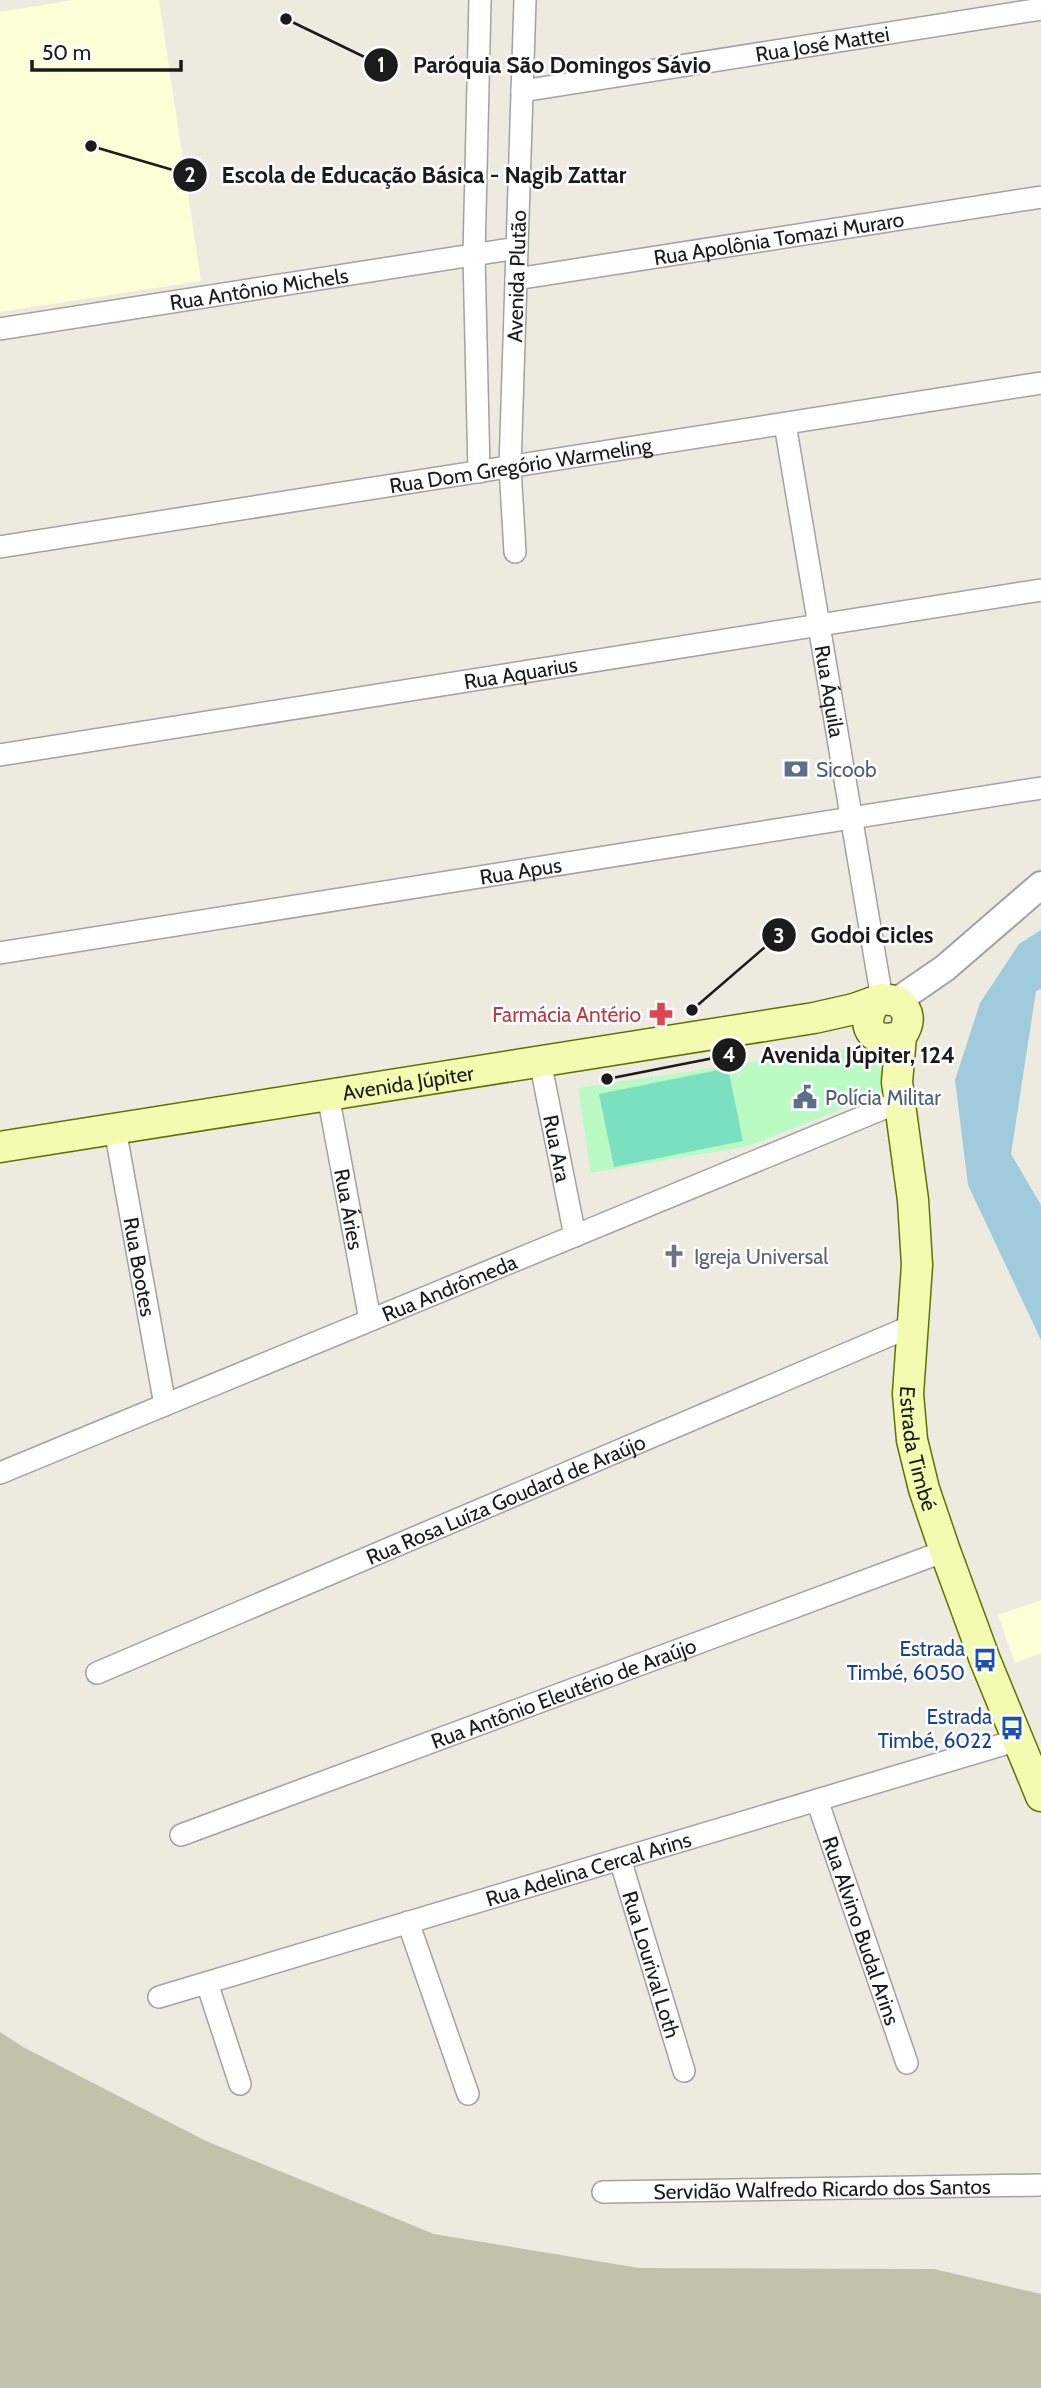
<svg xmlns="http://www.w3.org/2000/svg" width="1041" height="2388" font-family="Cabin,sans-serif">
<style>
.education{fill:#fdffd7}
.construction{fill:#c0c2ac}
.park{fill:#bafac3}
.pitch{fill:#7be0bf}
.water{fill:#9fcbdd}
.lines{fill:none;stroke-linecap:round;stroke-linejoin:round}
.minor-casing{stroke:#a2a2a2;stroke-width:24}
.tertiary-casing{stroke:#a2a2a2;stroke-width:30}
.secondary-casing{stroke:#607202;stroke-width:33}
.minor{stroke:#fff;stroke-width:21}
.tertiary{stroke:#fff;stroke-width:26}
.secondary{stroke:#f3fbb1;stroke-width:30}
.labels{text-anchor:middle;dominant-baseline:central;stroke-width:5;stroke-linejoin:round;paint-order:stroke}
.street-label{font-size:21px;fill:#1b1b1b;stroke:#fff}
.service-label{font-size:21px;fill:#4e5e75;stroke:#fff;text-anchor:start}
.health-label{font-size:21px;fill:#be3a42;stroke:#fff;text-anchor:end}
.worship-label{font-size:21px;fill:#5b616d;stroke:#fff;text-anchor:start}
.transit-label{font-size:21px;fill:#164399;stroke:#fff;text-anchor:end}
.leader{fill:none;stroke:#1b1b1b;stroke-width:2.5}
.callout-dot{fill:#1b1b1b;stroke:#fff;stroke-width:2.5}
.mark-label{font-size:21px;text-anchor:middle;font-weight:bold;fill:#fff}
.callout-label{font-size:23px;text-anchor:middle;font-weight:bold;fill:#1b1b1b;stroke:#fff;stroke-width:5;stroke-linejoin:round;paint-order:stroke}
</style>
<rect width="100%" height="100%" fill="#edeae0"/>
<g class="education">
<path d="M 74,0 L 159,0 L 201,281 L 0,312 L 0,12 Z"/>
<path d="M 1041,1600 L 1041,1653 L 1015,1663 L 998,1615 Z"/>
</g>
<path class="construction" d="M 0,2032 L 23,2047 L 206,2141 L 434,2234 L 639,2268 L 934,2269 L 1041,2294 L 1041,2388 L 0,2388 Z"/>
<path class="park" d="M 849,1048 L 875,1054 L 887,1091 L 748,1146 L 591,1173 L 578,1088 Z"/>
<path class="pitch" d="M 728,1068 L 743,1141 L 614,1167 L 599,1094 Z"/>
<path class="water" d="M 1041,930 L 1041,989 L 1036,991 L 1011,1154 L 1041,1205 L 1041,1340 L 968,1185 L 955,1080 L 980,1003 L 1019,944 Z"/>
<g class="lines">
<g class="minor-casing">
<g id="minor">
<path id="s1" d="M 522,91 L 1041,9"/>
<path id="s2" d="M 516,279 L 1041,197"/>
<path id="s3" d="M 0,329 L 517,248"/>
<path id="s4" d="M 785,424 L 882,999"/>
<path d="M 479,472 L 474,255 L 480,0"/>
<path id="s5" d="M 0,547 L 1041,383"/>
<path id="s6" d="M 515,552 L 510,467 L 525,0"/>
<path id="s7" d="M 0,755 L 1041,590"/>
<path id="s8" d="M 0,953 L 1041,788"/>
<path id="s9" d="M 540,1061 L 575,1236"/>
<path id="s10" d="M 328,1095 L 370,1320"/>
<path id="s11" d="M 115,1129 L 165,1405"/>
<path id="s12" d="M 0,1473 L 899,1102"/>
<path id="s13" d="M 97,1673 L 914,1325"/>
<path id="s14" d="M 817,1800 L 907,2063"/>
<path id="s15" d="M 181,1835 L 945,1551"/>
<path id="s16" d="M 620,1859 L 684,2071"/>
<path d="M 408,1922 L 468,2094"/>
<path d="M 207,1983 L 240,2084"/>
<path id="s17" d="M 159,1997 L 1018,1740"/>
<path id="s18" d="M 603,2192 L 1041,2185"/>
</g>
</g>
<g class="tertiary-casing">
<path id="tertiary" d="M 897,1001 L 945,968 L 1041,885"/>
</g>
<g class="secondary-casing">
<g id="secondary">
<path id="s19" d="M 901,1036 L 897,1082 L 913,1200 L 917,1265 L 908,1394 L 912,1440 L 924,1489 L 945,1551 L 985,1660 L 1041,1796"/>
<path id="s20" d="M 0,1147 L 814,1018 L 854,1009 L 882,999 L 897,1001 C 910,1011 911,1022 901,1036 C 875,1046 859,1028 874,1004"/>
</g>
</g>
<use href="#minor" class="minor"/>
<use href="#tertiary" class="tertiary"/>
<use href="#secondary" class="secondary"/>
</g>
<defs>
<g id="bank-bare" transform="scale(1.89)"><path d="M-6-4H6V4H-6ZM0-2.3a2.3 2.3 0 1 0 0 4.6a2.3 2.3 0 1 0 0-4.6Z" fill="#5c6f8a" stroke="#fff" stroke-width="2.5" paint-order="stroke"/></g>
<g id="pharmacy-bare" transform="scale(1.89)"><path d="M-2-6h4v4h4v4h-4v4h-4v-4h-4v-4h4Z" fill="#e0444e" stroke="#fff" stroke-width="2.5" paint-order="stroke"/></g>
<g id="civic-bare" transform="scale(1.89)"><path d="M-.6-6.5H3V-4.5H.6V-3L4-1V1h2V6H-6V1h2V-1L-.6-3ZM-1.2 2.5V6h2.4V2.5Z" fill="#5c6f8a" stroke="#fff" stroke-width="2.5" paint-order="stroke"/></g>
<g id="church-bare" transform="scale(1.89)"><path d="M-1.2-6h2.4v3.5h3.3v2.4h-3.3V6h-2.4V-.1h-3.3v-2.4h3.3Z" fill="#6b7280" stroke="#fff" stroke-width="2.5" paint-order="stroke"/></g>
<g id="bus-bare" transform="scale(1.89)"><path d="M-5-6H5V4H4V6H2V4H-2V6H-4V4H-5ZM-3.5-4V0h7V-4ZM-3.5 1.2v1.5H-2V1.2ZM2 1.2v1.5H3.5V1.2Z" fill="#1a4fb4" stroke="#fff" stroke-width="2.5" paint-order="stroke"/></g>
</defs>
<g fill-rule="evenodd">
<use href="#bank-bare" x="796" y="769"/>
<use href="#pharmacy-bare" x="661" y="1014"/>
<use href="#civic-bare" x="805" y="1097"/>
<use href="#church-bare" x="674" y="1256"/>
<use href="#bus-bare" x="985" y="1660"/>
<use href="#bus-bare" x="1012" y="1728"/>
</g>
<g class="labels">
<g class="street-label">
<text stroke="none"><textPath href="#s1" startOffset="304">Rua José Mattei</textPath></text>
<text stroke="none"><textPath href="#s2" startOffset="266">Rua Apolônia Tomazi Muraro</textPath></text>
<text stroke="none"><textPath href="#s6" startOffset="276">Avenida Plutão</textPath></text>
<text stroke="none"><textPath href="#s3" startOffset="262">Rua Antônio Michels</textPath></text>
<text stroke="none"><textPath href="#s5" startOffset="527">Rua Dom Gregório Warmeling</textPath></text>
<text stroke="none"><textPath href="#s7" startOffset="527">Rua Aquarius</textPath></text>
<text stroke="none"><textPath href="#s4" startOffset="271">Rua Áquila</textPath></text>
<text stroke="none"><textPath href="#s8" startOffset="527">Rua Apus</textPath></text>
<text stroke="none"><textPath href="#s20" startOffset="413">Avenida Júpiter</textPath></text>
<text stroke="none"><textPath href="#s9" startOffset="89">Rua Ara</textPath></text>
<text stroke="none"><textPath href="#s10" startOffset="116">Rua Áries</textPath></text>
<text stroke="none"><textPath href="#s11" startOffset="140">Rua Bootes</textPath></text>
<text stroke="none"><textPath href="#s12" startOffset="486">Rua Andrômeda</textPath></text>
<text stroke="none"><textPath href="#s19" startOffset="415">Estrada Timbé</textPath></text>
<text stroke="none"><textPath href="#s13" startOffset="444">Rua Rosa Luíza Goudard de Araújo</textPath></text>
<text stroke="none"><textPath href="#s15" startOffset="408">Rua Antônio Eleutério de Araújo</textPath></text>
<text stroke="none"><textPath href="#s17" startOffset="448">Rua Adelina Cercal Arins</textPath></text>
<text stroke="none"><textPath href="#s14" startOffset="138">Rua Alvino Budal Arins</textPath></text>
<text stroke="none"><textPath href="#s16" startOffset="110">Rua Lourival Loth</textPath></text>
<text stroke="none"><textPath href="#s18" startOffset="219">Servidão Walfredo Ricardo dos Santos</textPath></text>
</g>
<g class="service-label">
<text x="816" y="769">Sicoob</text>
<text x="825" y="1097">Polícia Militar</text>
</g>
<g class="health-label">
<text x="641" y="1014">Farmácia Antério</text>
</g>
<g class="worship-label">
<text x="694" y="1256">Igreja Universal</text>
</g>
<g class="transit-label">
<text x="965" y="1648">Estrada<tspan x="965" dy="24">Timbé, 6050</tspan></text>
<text x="992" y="1716">Estrada<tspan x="992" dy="24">Timbé, 6022</tspan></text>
</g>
</g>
<path class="leader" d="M286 19L381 65M91 146L190 175M692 1010L779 935M607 1079L729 1055"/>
<g class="callout-dot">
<circle cx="286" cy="19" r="7"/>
<circle cx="91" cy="146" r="7"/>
<circle cx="692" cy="1010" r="7"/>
<circle cx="607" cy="1079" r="7"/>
<circle cx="381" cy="65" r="18"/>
<circle cx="190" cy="175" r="18"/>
<circle cx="779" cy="935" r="18"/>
<circle cx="729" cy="1055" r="18"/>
</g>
<g class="mark-label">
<text x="381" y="72">1</text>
<text x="190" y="182">2</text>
<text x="779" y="943">3</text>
<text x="729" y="1062">4</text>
</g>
<g class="callout-label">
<text x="562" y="73">Paróquia São Domingos Sávio</text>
<text x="424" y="183">Escola de Educação Básica - Nagib Zattar</text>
<text x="872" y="943">Godoi Cicles</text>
<text x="858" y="1063">Avenida Júpiter, 124</text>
</g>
<path d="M32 60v10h149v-10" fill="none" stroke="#1b1b1b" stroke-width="3.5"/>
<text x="42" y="60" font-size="21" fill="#1b1b1b" stroke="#ffffff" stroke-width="5" paint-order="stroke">50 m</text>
</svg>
